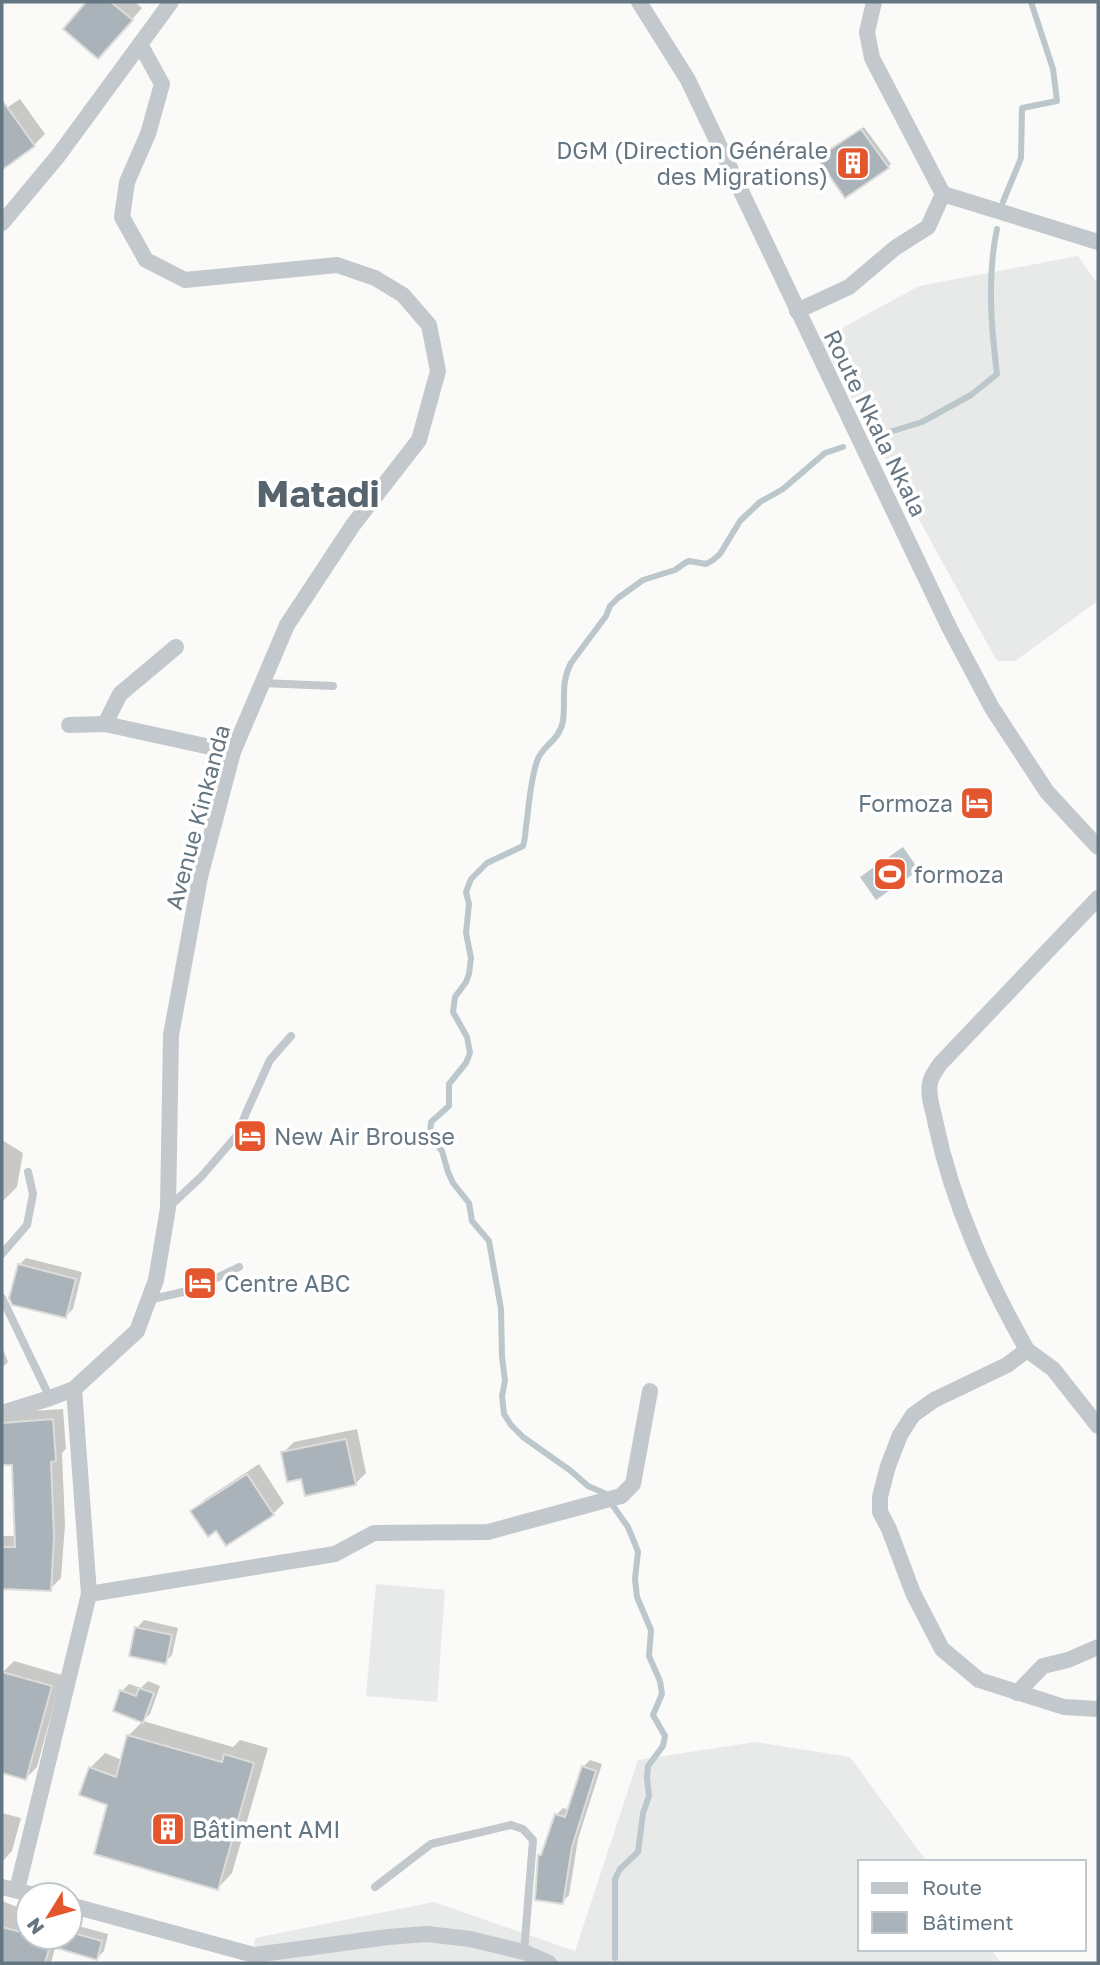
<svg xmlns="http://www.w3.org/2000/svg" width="1100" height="1965" font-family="'Golos Text',sans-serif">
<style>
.built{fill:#e8e9e9}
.water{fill:#bbc7cb}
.shadow{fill:#0003}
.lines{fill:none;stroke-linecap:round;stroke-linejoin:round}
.stream{stroke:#bbc7cb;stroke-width:6}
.building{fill:#aab3b9;stroke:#dcdcda;stroke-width:2}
.service{stroke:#c3c8cc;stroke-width:8}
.minor{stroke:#c3c8cc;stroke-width:16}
.labels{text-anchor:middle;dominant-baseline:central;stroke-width:7;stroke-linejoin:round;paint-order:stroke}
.poi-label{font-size:23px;fill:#657683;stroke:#fff;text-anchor:start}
.street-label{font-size:23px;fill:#657683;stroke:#fff}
.town-label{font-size:37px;font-weight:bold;fill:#57646e;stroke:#fff}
</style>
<rect width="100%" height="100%" fill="#fafaf8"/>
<g class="built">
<path d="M 1078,256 L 1098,284 L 1098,601 L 1015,661 L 997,661 L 820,340 L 919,286 Z"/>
<path d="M 376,1584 L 445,1590 L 437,1702 L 366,1696 Z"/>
<path d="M 755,1742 L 850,1757 L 927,1862 L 860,1862 L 860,1949 L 991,1949 L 1001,1963 L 254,1963 L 255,1938 L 434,1902 L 575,1951 L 638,1760 Z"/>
</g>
<path class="water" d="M 903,847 L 919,870 L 876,900 L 860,877 Z"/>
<g class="shadow">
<path d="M 89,2 L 135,2 L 142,8 L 109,46 L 65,29 Z"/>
<path d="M 20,99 L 45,134 L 34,145 L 2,168 L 2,111 Z"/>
<path d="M 864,127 L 891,164 L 888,167 L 822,156 Z"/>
<path d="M 2,1140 L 23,1153 L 17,1187 L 2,1202 Z"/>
<path d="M 26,1258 L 82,1272 L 73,1309 L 66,1316 L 19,1265 Z"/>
<path d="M 2,1347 L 8,1362 L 2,1368 Z"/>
<path d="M 63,1409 L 66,1449 L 62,1453 L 65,1525 L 61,1578 L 50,1589 L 2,1587 L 2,1536 L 17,1536 L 14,1463 L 2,1463 L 2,1413 Z"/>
<path d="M 357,1429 L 366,1473 L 355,1484 L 303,1477 L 283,1453 L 294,1442 Z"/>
<path d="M 259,1464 L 284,1503 L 273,1514 L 217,1529 L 193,1511 L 204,1500 Z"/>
<path d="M 144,1620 L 178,1628 L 172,1655 L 165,1662 L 137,1628 Z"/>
<path d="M 14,1661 L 62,1675 L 37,1767 L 26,1778 L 2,1771 L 2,1677 L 3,1672 Z"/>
<path d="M 148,1681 L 160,1686 L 150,1714 L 142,1721 L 122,1691 L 129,1684 L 141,1688 Z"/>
<path d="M 143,1721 L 233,1747 L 240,1740 L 268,1748 L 232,1873 L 218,1888 L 109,1804 L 90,1768 L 105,1753 L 122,1760 L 128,1736 Z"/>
<path d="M 590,1760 L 602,1764 L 578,1839 L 569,1895 L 562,1902 L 540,1855 L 544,1852 L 556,1815 L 563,1808 L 569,1810 L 583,1767 Z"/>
<path d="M 2,1813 L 21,1818 L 12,1851 L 2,1862 Z"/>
<path d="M 2,1901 L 20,1908 L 16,1919 L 28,1922 L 28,1937 L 58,1937 L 51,1963 L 2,1963 Z"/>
<path d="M 75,1925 L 108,1934 L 104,1951 L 97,1958 L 67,1937 L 70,1937 L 70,1930 Z"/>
</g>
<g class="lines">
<g class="stream">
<path d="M 1003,202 L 1021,158 L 1022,108 L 1057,101 L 1053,69 L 1031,2"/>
<path d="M 877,436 L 922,422 L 971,395 L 997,374 C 991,326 987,276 997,229"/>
<path d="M 615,1958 L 615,1879 L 620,1869 L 638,1852 L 643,1813 L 649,1796 L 647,1778 L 648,1766 L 663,1746 L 665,1736 L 653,1715 L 662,1694 L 660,1681 L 649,1656 L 651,1630 L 637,1597 L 635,1579 L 638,1552 L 635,1544 L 628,1527 L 604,1493 L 588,1486 L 571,1471 L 523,1437 L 511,1425 L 504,1414 L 502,1396 L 505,1381 L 502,1357 L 501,1309 L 489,1241 L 472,1221 L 469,1203 L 453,1183 L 448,1172 L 442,1151 L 431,1138 L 430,1133 L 431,1122 L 449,1106 L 449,1084 L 466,1063 L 470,1053 L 467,1037 L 453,1012 L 455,997 L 466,982 L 469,974 L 471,958 L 466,933 L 469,904 L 466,892 L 471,879 L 487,863 L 523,846 C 526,837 525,829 527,820 C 529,800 531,779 537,761 C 543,744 559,742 563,721 C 566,699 560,684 571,663 L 606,616 L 610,606 L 618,598 L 643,580 L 675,570 L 685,563 L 689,561 L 706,564 L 713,560 L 720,554 L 740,521 L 760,502 L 783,489 L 825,453 L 843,447"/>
</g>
</g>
<g class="building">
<path d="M 86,2 L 111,2 L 133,20 L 98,59 L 63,29 Z"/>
<path d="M 2,100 L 35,146 L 2,170 Z"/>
<path d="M 861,129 L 889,168 L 845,198 L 817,158 Z"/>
<path d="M 18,1264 L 76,1279 L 66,1318 L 12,1305 L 9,1298 Z"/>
<path d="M 53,1419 L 56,1461 L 51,1462 L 54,1537 L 51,1591 L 2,1589 L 2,1547 L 15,1547 L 12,1465 L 2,1465 L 2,1423 Z"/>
<path d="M 346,1439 L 356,1485 L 305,1496 L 301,1479 L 287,1482 L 281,1452 Z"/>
<path d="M 247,1474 L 274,1515 L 226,1546 L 216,1531 L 208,1537 L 190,1511 Z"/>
<path d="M 135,1627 L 172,1635 L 166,1664 L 129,1656 Z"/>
<path d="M 2,1672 L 52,1686 L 26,1780 L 2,1773 Z"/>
<path d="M 139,1688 L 154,1693 L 143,1723 L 113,1711 L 120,1690 L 136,1696 Z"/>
<path d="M 127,1735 L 222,1762 L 224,1754 L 254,1763 L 218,1890 L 94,1854 L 107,1805 L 79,1795 L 89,1767 L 116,1777 Z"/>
<path d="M 582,1766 L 596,1771 L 572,1847 L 563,1904 L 535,1900 L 538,1855 L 541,1855 L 555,1814 L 565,1817 Z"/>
<path d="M 2,1927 L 28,1934 L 28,1937 L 70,1937 L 70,1932 L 102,1941 L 97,1960 L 50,1946 L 45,1963 L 2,1963 Z"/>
</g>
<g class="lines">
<g class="service">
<path d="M 262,683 L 333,686"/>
<path d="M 170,1206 L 201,1177 L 238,1134 L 246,1113 L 270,1060 L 291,1036"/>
<path d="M 2,1254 L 27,1225 L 33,1194 L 28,1172"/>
<path d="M 2,1298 L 50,1398"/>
<path d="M 148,1300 L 192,1290 L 239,1267"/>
<path d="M 375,1887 L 431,1844 L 511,1825 L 523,1829 L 533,1840 L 524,1952"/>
</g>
<g class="minor">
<path d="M 639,2 L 688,80 L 949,627 L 992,708 L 1047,792 L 1098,847"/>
<path d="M 874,2 L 867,32 L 872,58 L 943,194 L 1098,242"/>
<path d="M 2,223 L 58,156 L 171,2"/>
<path d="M 797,311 L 849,287 L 895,248 L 928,227 L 943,194"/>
<path d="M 105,724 L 120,694 L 176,647"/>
<path d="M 69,725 L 105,724 L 233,752"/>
<path d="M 1098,898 L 940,1064 C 937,1069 931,1076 930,1083 C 927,1096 934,1112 936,1125 C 953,1205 987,1279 1027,1350 L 1007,1365 L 934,1400 L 913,1415 L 900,1435 L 888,1466 L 880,1497 L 880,1512 L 889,1529 L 913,1593 L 942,1649 L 979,1680 L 1064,1707 L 1098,1709"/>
<path d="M 1027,1350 L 1053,1369 L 1098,1426"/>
<path d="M 2,1413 L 50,1398 L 74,1389 L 137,1331 L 156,1280 L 168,1208 L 171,1035 L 200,877 L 233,752 L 287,625 L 353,525 L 419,440 L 438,371 L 429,325 L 403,295 L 375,278 L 337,265 L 185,280 L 146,260 L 122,217 L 127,182 L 148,134 L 162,84 L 140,44"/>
<path d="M 89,1594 L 335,1554 L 374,1533 L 488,1532 L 621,1496 L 633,1484 L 650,1391"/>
<path d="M 1017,1693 L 1043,1666 L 1068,1660 L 1098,1647"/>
<path d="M 2,1887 L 34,1895"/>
<path d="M 17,1890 L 89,1594 L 74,1389"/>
<path d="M 70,1905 L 254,1955 L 388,1937 L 427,1934 L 470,1939 L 524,1952 L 549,1963"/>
</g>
</g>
<defs>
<g id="building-square" transform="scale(1.75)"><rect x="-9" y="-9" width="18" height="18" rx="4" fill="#e4572e" stroke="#fff"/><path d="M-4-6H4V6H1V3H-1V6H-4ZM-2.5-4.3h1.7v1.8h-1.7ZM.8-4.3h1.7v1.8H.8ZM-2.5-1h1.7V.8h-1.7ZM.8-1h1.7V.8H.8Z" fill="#fff"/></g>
<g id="hotel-square" transform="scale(1.75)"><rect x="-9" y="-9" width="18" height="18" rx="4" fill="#e4572e" stroke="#fff"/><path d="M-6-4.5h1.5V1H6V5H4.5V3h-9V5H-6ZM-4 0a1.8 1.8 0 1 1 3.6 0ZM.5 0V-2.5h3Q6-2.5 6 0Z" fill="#fff"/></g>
<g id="stadium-square" transform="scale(1.75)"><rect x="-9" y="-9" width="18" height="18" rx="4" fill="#e4572e" stroke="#fff"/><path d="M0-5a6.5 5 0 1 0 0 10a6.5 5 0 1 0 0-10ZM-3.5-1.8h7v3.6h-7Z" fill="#fff"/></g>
</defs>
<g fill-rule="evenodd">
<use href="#building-square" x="853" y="163"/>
<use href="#hotel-square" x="977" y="803"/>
<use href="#stadium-square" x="890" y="874"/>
<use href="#hotel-square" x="250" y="1136"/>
<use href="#hotel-square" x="200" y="1283"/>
<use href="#building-square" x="168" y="1829"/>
</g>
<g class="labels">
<g class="poi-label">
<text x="828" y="150" text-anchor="end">DGM (Direction Générale<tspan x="828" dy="26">des Migrations)</tspan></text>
<text x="953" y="803" text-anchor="end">Formoza</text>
<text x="914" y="874">formoza</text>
<text x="274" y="1136">New Air Brousse</text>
<text x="224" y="1283">Centre ABC</text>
<text x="192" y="1829">Bâtiment AMI</text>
</g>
<g class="street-label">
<text transform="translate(876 423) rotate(64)">Route Nkala Nkala</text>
<text transform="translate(197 817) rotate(-75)">Avenue Kinkanda</text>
</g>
<g class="town-label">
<text x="318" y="493">Matadi</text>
</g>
</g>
<rect width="1100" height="1965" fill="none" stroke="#657683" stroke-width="7"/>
<rect x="858" y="1860" width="228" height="91" fill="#ffffff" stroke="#c1c8cd" stroke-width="2"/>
<rect x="872" y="1883" width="35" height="10" fill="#c3c8cc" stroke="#c1c8cd" stroke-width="2"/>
<text x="922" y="1895" font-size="21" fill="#657683">Route</text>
<rect x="872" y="1912" width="35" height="21" fill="#aab3b9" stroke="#c1c8cd" stroke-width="2"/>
<text x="922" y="1930" font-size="21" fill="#657683">Bâtiment</text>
<g transform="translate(49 1916) rotate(233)"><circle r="33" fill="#ffffff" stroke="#c1c8cd" stroke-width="2"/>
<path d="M0-5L12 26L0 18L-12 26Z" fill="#e4572e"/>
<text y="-10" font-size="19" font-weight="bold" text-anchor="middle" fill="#657683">N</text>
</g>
</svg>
